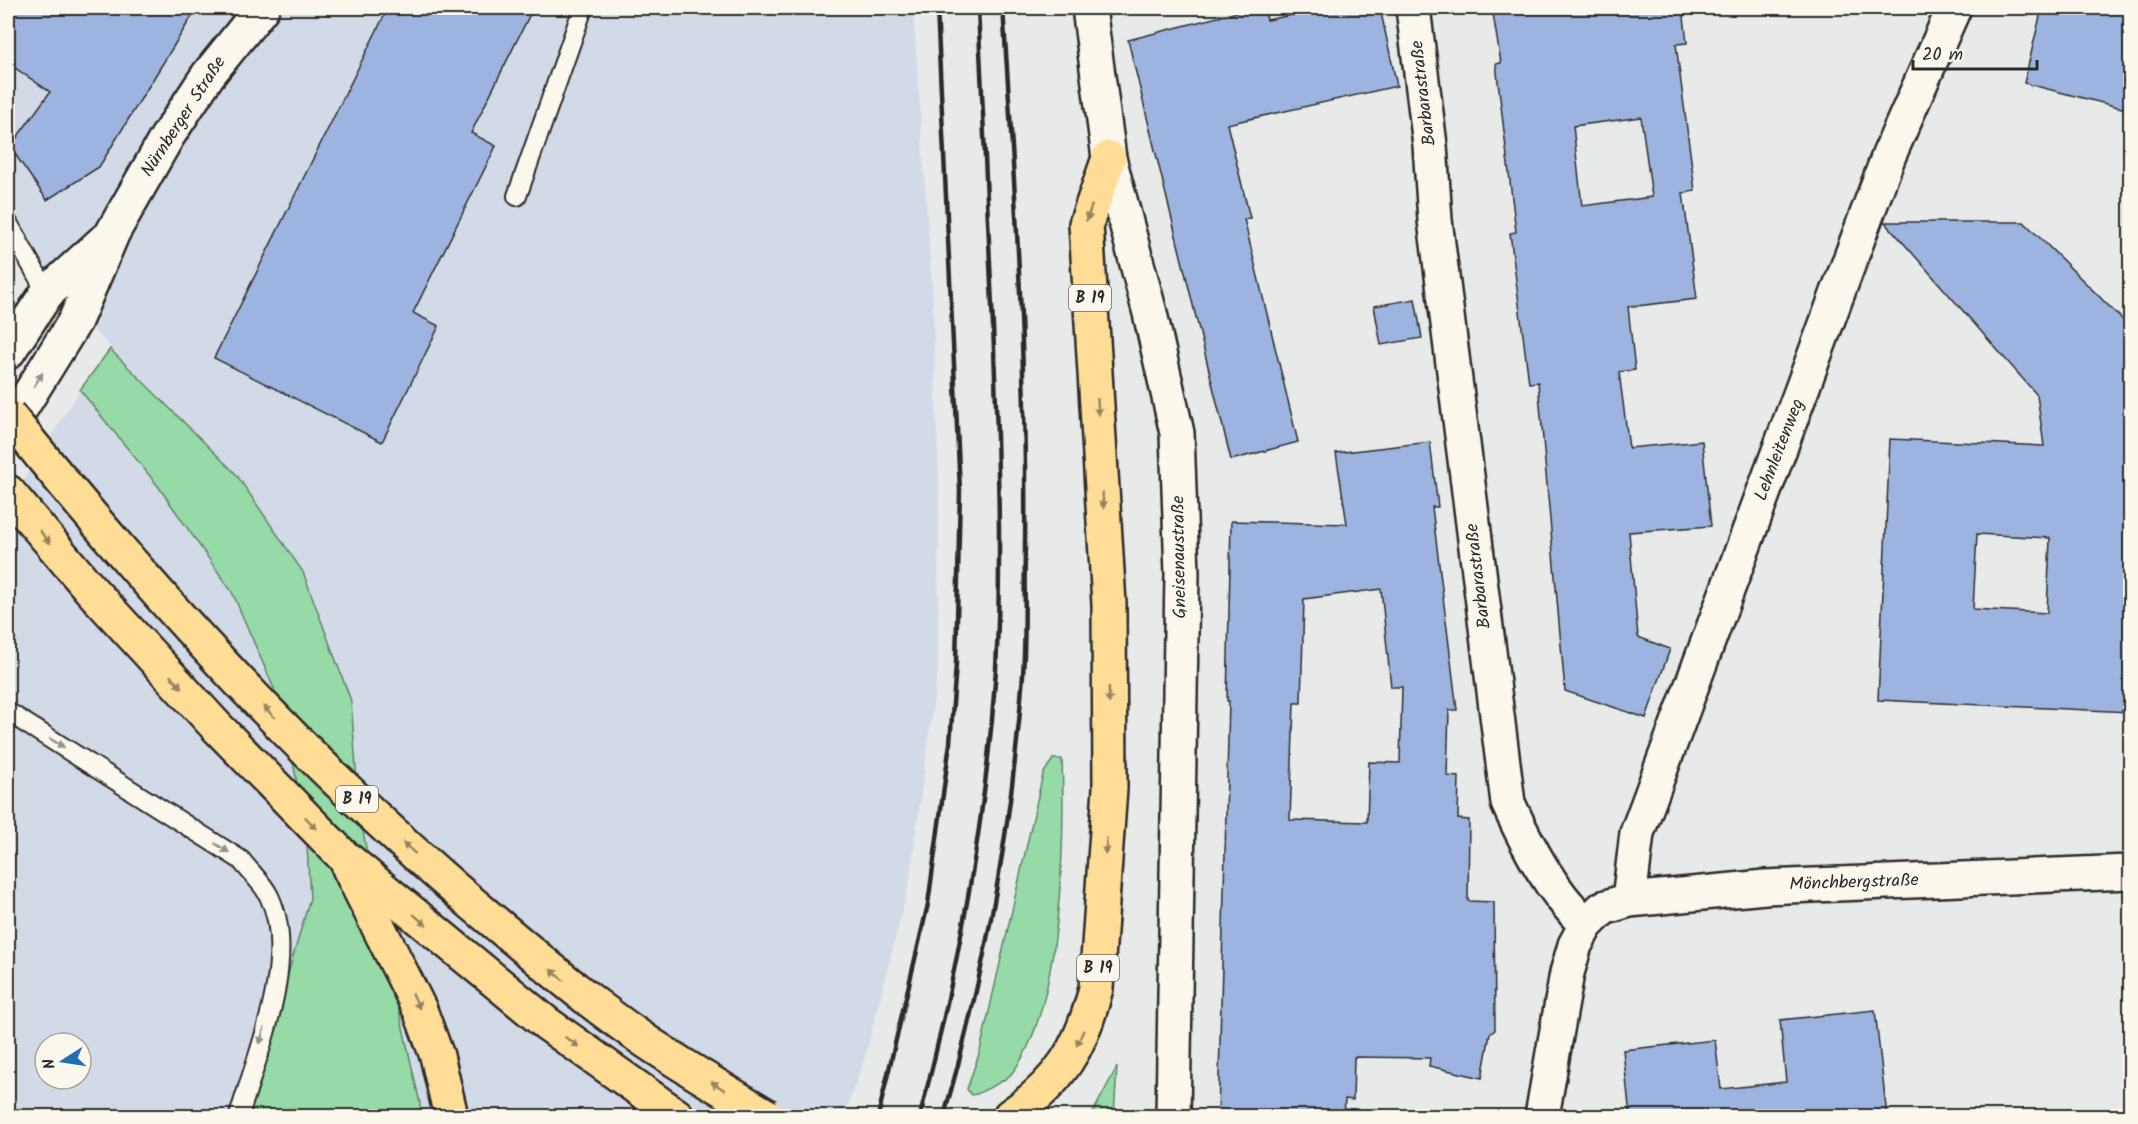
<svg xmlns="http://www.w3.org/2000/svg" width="2138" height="1124" font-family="Kalam,sans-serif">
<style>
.built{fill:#d2dae7;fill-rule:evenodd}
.green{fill:#96daa7;stroke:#608269;stroke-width:1.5}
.building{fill:#9db4e1;stroke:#2b2b2b;stroke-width:1.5;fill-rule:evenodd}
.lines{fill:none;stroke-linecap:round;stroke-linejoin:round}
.service-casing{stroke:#2b2b2b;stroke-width:22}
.minor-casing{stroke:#2b2b2b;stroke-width:38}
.tertiary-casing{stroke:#2b2b2b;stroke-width:38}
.trunk-casing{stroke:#2b2b2b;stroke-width:38}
.service{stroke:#fbf7ec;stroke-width:18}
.minor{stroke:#fbf7ec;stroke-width:33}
.tertiary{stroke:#fbf7ec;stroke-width:33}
.trunk{stroke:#ffdd96;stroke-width:33}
.rail{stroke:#2b2b2b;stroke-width:4.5}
.trunk-bridge-casing{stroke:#2b2b2b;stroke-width:38;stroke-linecap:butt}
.trunk-bridge{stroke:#ffdd96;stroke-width:33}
.oneway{fill:#958460}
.oneway2{fill:#93918c}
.labels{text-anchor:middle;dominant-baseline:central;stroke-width:4.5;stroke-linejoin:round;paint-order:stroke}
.shield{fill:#fbf7ec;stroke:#696865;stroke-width:1.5}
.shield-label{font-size:16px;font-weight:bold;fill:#2b2b2b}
.street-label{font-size:18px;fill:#2b2b2b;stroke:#fbf7ec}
</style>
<rect width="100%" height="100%" fill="#e8eaea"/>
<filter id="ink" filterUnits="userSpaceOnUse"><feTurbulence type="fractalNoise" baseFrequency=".0167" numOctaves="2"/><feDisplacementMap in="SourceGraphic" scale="12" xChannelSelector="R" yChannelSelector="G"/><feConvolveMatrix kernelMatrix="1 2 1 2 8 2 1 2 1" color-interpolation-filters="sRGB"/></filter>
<g filter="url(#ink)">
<g class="built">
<path d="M 8,8 L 913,8 L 932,286 L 939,485 L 938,669 L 909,884 L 865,1057 L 844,1116 L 420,1116 L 420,1103 L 378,917 L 359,808 L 351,701 L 236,474 L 38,274 L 8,226 Z"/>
<path d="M 80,390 L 158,486 L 232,592 L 282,707 L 306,828 L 310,898 L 247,1116 L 8,1116 L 8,504 ZM 45,1043 L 81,1043 L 81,1079 L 45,1079 Z"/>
</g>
<g class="green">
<path d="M 110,349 L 236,474 L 303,572 L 351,701 L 359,808 L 378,917 L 420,1103 L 420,1116 L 247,1116 L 310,898 L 306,828 L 282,707 L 232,592 L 158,486 L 80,390 Z"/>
<path d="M 1053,759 L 1062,759 C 1065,838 1062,1011 1012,1073 C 1005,1082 988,1088 977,1094 L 971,1095 L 967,1089 L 980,1051 L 1043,774 Z"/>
<path d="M 1117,1067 L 1114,1116 L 1091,1116 Z"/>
</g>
<g class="building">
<path d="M 8,8 L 197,8 L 99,167 L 47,200 L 10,147 L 50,92 L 8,63 Z"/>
<path d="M 388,8 L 533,8 L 471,133 L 496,146 L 413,313 L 439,326 L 382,442 L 214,358 Z"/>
<path d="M 1253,8 L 1264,8 L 1267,20 L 1326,8 L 1380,8 L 1397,86 L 1227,124 L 1250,218 L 1244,219 L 1298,442 L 1231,460 L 1128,40 Z"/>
<path d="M 1492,8 L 1683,8 L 1687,43 L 1676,44 L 1695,191 L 1683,193 L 1697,299 L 1628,307 L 1635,370 L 1619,372 L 1629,448 L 1702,441 L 1711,526 L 1629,532 L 1638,637 L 1670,649 L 1646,718 L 1565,691 L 1538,382 L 1529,383 L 1515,272 L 1510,233 L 1516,232 L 1496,64 L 1501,63 ZM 1641,117 L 1652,197 L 1582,206 L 1573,126 Z"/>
<path d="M 2042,8 L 2130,8 L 2130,110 L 2024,83 Z"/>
<path d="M 1885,222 L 2024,222 L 2130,327 L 2130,712 L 1878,700 L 1890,439 L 2044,446 L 2037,395 ZM 1977,534 L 2050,538 L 2047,613 L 1973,609 Z"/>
<path d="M 1415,299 L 1422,338 L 1381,345 L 1374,306 Z"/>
<path d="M 1430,442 L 1438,507 L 1432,507 L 1457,710 L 1449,710 L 1447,776 L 1459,777 L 1458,819 L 1469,820 L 1468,901 L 1494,902 L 1495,1030 L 1490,1034 L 1482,1078 L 1429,1066 L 1430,1058 L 1354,1057 L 1353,1100 L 1345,1099 L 1344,1116 L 1218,1116 L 1229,701 L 1227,701 L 1231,521 L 1347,524 L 1336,453 ZM 1381,589 L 1391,687 L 1402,687 L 1400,763 L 1369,762 L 1367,822 L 1290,820 L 1294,703 L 1301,703 L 1304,599 Z"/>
<path d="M 1875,1010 L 1887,1116 L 1630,1116 L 1623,1050 L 1715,1040 L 1721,1089 L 1786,1082 L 1780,1020 Z"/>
</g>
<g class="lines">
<g class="service-casing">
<g id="service">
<path d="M 517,196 L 583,8"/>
<path d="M 8,223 L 47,293"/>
<path d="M 8,712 L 241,860 C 249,871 263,883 269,896 C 299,958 257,1054 239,1116"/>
</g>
</g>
<g class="minor-casing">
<g id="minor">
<path d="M 1413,8 L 1430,145 L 1435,220 L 1508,803 C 1529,849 1550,889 1586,925"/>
<path d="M 1629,900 L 1637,833 L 1889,155 L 1954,8"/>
<path d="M 1542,1116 L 1567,973 L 1575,945 L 1586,925 L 1603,908 L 1629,900 L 1765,887 L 2130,872"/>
</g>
</g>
<g class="tertiary-casing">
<g id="tertiary">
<path d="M 1089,8 L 1109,158 L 1150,313 L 1177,433 L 1182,574 L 1173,1116"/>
<path d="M 8,352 L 47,293 L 104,241"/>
<path d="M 8,429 L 75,321 L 113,232 L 167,137 L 208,75 L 262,8"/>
</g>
</g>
<g class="trunk-casing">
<g id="trunk">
<path d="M 8,492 L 91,590 L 215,725 L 342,855 L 546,1023 L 677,1116"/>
<path d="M 349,868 L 420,1010 L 437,1056 L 451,1116"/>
<path d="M 1010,1116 C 1060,1082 1082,1047 1096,988 L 1110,788 L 1109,604 L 1086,224 L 1109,158"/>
</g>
</g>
<use href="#service" class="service"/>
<use href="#minor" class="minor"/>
<use href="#tertiary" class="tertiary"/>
<use href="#trunk" class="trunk"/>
<g class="rail">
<path d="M 878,1116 L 928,904 L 950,743 L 956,664 L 960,490 L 937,8"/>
<path d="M 920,1116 C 958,970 986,820 996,669 C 1002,563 998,456 994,349 C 989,235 983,121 978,8"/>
<path d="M 944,1116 C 985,973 1012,824 1023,675 C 1026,632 1024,589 1025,546 C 1027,366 1015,187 1003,8"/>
</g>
<g class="trunk-bridge-casing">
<path id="trunk-bridge" d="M 8,415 C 156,599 316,775 499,926 C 547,966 595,1007 647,1042 C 686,1068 727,1092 767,1116"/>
</g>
<use href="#trunk-bridge" class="trunk-bridge"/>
</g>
<defs><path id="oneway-solid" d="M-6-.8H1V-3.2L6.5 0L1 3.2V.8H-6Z" transform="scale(1.5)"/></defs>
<g class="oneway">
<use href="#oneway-solid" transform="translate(1089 213) rotate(109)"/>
<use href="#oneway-solid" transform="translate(1098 407) rotate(86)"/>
<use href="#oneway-solid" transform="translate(1103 500) rotate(87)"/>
<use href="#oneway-solid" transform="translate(45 537) rotate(50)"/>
<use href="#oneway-solid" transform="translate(176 682) rotate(47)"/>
<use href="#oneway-solid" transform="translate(1109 695) rotate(89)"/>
<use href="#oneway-solid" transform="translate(269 712) rotate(-135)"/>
<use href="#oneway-solid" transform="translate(311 823) rotate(46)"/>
<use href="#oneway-solid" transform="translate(1106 846) rotate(94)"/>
<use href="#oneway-solid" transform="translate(409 848) rotate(-137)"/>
<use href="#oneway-solid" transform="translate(420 920) rotate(41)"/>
<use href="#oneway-solid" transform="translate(557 975) rotate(-140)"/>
<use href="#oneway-solid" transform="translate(416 1001) rotate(65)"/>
<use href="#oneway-solid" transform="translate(1080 1038) rotate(114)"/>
<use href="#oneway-solid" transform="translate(572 1042) rotate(35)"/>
<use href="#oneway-solid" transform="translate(718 1086) rotate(-148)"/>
</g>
<g class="oneway2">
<use href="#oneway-solid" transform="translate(38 380) rotate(-58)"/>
<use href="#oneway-solid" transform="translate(57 743) rotate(32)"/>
<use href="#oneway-solid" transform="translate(222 848) rotate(33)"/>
<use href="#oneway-solid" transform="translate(262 1036) rotate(106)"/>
</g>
</g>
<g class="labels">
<g class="shield">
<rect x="1069" y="285" width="42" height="26" rx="4.5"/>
<rect x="336" y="786" width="42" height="26" rx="4.5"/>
<rect x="1077" y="955" width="42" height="26" rx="4.5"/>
</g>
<g class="shield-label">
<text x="1090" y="298">B 19</text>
<text x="357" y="799">B 19</text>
<text x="1098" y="968">B 19</text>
</g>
<g class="street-label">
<text transform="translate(1424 93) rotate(-97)">Barbarastraße</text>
<text transform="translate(184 117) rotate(-57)">Nürnberger Straße</text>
<text transform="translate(1780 450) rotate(-69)">Lehnleitenweg</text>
<text transform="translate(1180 557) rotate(-91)">Gneisenaustraße</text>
<text transform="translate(1479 576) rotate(-97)">Barbarastraße</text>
<text transform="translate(1854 883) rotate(-2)">Mönchbergstraße</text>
</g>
</g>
<rect width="2138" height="1124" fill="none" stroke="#fbf7ec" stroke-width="30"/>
<rect x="15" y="15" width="2108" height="1094" fill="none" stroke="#2b2b2b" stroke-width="2" filter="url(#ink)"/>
<g transform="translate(63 1061) rotate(258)"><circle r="28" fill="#fbf7ec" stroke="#a8a59f" stroke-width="1.5"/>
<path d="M0-4.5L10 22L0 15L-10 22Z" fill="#1f6fb2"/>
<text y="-9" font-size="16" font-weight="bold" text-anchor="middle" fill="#2b2b2b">N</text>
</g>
<path d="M1913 60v9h124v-9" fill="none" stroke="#2b2b2b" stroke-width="3"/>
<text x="1922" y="60" font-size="18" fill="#2b2b2b" stroke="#fbf7ec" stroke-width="4.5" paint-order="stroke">20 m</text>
</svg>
